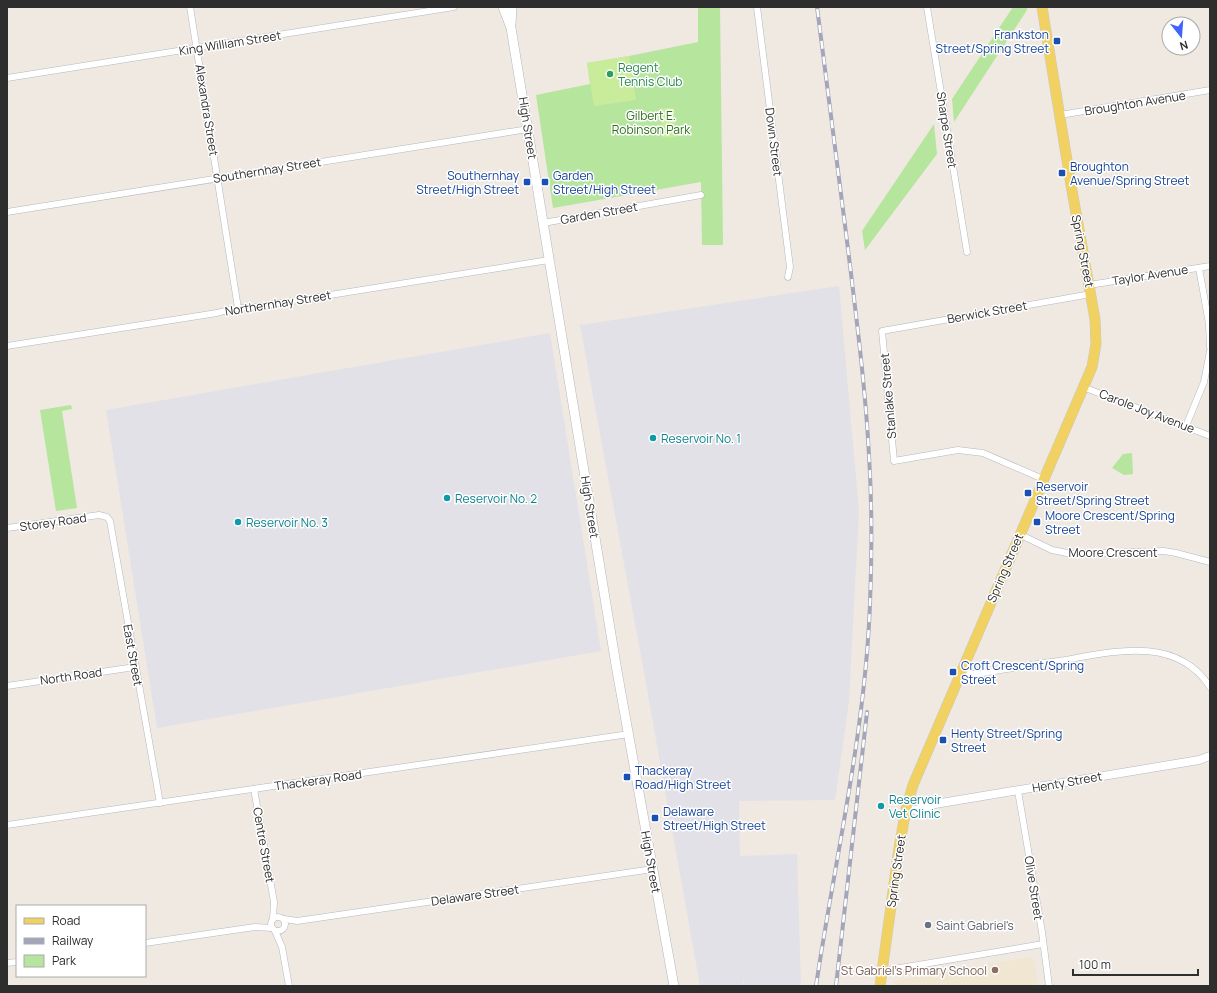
<svg xmlns="http://www.w3.org/2000/svg" width="1217" height="993" font-family="Manrope,sans-serif">
<style>
.industrial{fill:#e3e1e8}
.education{fill:#f0e6d1}
.green{fill:#b6e59e}
.pitch{fill:#c9ec9a}
.lines{fill:none;stroke-linecap:round;stroke-linejoin:round}
.minor-casing{stroke:#b4b7c1;stroke-width:7}
.tertiary-casing{stroke:#b4b7c1;stroke-width:9}
.secondary-casing{stroke:#b4b7c1;stroke-width:10}
.primary-casing{stroke:#c9c9c9;stroke-width:11}
.minor{stroke:#fff;stroke-width:6}
.tertiary{stroke:#fff;stroke-width:8}
.secondary{stroke:#fff;stroke-width:9}
.primary{stroke:#f2d163;stroke-width:10}
.rail-casing{stroke:#a3a6b8;stroke-width:4}
.rail{stroke:#fff;stroke-width:2.5;stroke-dasharray:8;stroke-linecap:butt}
.transit-dot{fill:#1a4fb4;stroke:#fff;stroke-width:1.5}
.leisure-dot{fill:#2e9e5b;stroke:#fff;stroke-width:1.5}
.culture-dot{fill:#0f9aa8;stroke:#fff;stroke-width:1.5}
.worship-dot{fill:#6b7280;stroke:#fff;stroke-width:1.5}
.education-dot{fill:#8d6e63;stroke:#fff;stroke-width:1.5}
.labels{text-anchor:middle;dominant-baseline:central;stroke-width:3;stroke-linejoin:round;paint-order:stroke}
.transit-label{font-size:12px;fill:#164399;stroke:#fff;text-anchor:start}
.street-label{font-size:12px;fill:#2e2e2e;stroke:#fff}
.leisure-label{font-size:12px;fill:#27864d;stroke:#fff;text-anchor:start}
.park-label{font-size:12px;fill:#2c6e1b;stroke:#fff}
.culture-label{font-size:12px;fill:#0d838f;stroke:#fff;text-anchor:start}
.worship-label{font-size:12px;fill:#5b616d;stroke:#fff;text-anchor:start}
.education-label{font-size:12px;fill:#785e54;stroke:#fff;text-anchor:end}
</style>
<rect width="100%" height="100%" fill="#efe9e1"/>
<g class="industrial">
<path d="M 839,286 L 859,511 L 849,701 L 835,800 L 739,801 L 740,856 L 797,854 L 801,986 L 744,986 L 743,975 L 743,986 L 700,986 L 643,667 L 580,325 Z"/>
<path d="M 550,333 L 601,651 L 157,728 L 106,410 Z"/>
</g>
<path class="education" d="M 1030,957 L 1034,960 L 1038,986 L 894,986 L 894,981 Z"/>
<g class="green">
<path d="M 698,7 L 720,7 L 723,245 L 702,245 L 701,182 L 553,208 L 536,95 L 590,84 L 587,63 L 629,56 L 698,42 Z"/>
<path d="M 1013,7 L 1027,7 L 1027,10 L 954,122 L 952,99 Z"/>
<path d="M 934,124 L 937,154 L 865,250 L 862,231 Z"/>
<path d="M 71,405 L 72,409 L 62,411 L 77,508 L 56,511 L 40,410 Z"/>
<path d="M 1132,453 L 1133,474 L 1124,475 L 1112,468 L 1123,454 Z"/>
</g>
<g class="pitch">
<path d="M 629,56 L 636,100 L 594,106 L 587,63 Z"/>
<path d="M 661,108 L 674,108 L 676,137 L 662,138 Z"/>
</g>
<g class="lines">
<g class="minor-casing">
<g id="minor">
<path d="M 190,7 L 238,308"/>
<path d="M 757,7 L 790,267 L 788,277"/>
<path d="M 927,7 L 967,252"/>
<path d="M 7,78 L 454,7"/>
<path d="M 1060,115 L 1210,90"/>
<path d="M 7,212 L 528,129"/>
<path d="M 543,223 L 701,195"/>
<path d="M 1199,268 L 1209,324 L 1210,347"/>
<path d="M 1089,285 L 1210,266"/>
<path d="M 7,346 L 217,313 C 230,309 242,307 255,307 L 549,260"/>
<path d="M 1083,387 L 1210,436"/>
<path d="M 1186,426 L 1204,382 L 1210,351"/>
<path d="M 1043,479 L 983,453 L 958,450 L 894,461 L 882,331 L 1091,294"/>
<path d="M 7,528 L 99,515 L 107,517 L 110,521 L 160,803"/>
<path d="M 1019,534 L 1052,550 L 1072,554 L 1164,551 L 1176,553 L 1210,562"/>
<path d="M 962,670 L 972,674 L 977,674 C 1007,669 1036,664 1065,660 C 1115,651 1177,636 1210,687"/>
<path d="M 7,686 L 135,667"/>
<path d="M 254,789 L 274,902 L 273,919"/>
<path d="M 1018,791 L 1042,932 L 1049,986"/>
<path d="M 7,825 L 629,734"/>
<circle cx="278" cy="924" r="7"/>
<path d="M 284,919 L 297,921 L 653,869"/>
<path d="M 275,931 L 282,947 L 289,986"/>
<path d="M 145,943 L 255,927 L 272,928"/>
<path d="M 7,963 L 17,962"/>
<path d="M 882,971 L 1043,944"/>
</g>
</g>
<g class="tertiary-casing">
<g id="tertiary">
<path d="M 909,799 L 919,802 L 930,804"/>
<path d="M 906,809 L 917,810 L 935,804 L 1199,760 L 1210,756"/>
</g>
</g>
<g class="secondary-casing">
<g id="secondary">
<path d="M 503,7 L 511,28 L 617,671 L 674,986"/>
<path d="M 511,24 L 512,7"/>
</g>
</g>
<g class="primary-casing">
<path id="primary" d="M 880,986 L 899,848 L 906,809 L 913,785 L 1092,367 L 1096,344 L 1095,319 L 1071,185 L 1042,7"/>
</g>
<use href="#minor" class="minor"/>
<use href="#tertiary" class="tertiary"/>
<use href="#secondary" class="secondary"/>
<use href="#primary" class="primary"/>
<g class="rail-casing">
<g id="rail">
<path d="M 816,986 C 835,858 865,734 870,604 C 872,554 872,504 869,455 C 865,381 855,307 846,233 C 836,158 827,82 817,7"/>
<path d="M 836,986 L 867,712"/>
</g>
</g>
<use href="#rail" class="rail"/>
</g>
<g class="transit-dot">
<rect x="1053" y="37" width="8" height="8" rx="2"/>
<rect x="1058" y="169" width="8" height="8" rx="2"/>
<rect x="523" y="178" width="8" height="8" rx="2"/>
<rect x="541" y="178" width="8" height="8" rx="2"/>
<rect x="1024" y="489" width="8" height="8" rx="2"/>
<rect x="1033" y="518" width="8" height="8" rx="2"/>
<rect x="949" y="668" width="8" height="8" rx="2"/>
<rect x="939" y="736" width="8" height="8" rx="2"/>
<rect x="623" y="773" width="8" height="8" rx="2"/>
<rect x="651" y="814" width="8" height="8" rx="2"/>
</g>
<circle class="leisure-dot" cx="610" cy="74" r="4"/>
<g class="culture-dot">
<circle cx="653" cy="438" r="4"/>
<circle cx="447" cy="498" r="4"/>
<circle cx="238" cy="522" r="4"/>
<circle cx="881" cy="806" r="4"/>
</g>
<circle class="worship-dot" cx="928" cy="925" r="4"/>
<circle class="education-dot" cx="995" cy="970" r="4"/>
<g class="labels">
<g class="transit-label">
<text x="1049" y="34" text-anchor="end">Frankston<tspan x="1049" dy="14">Street/Spring Street</tspan></text>
<text x="1070" y="166">Broughton<tspan x="1070" dy="14">Avenue/Spring Street</tspan></text>
<text x="519" y="175" text-anchor="end">Southernhay<tspan x="519" dy="14">Street/High Street</tspan></text>
<text x="553" y="175">Garden<tspan x="553" dy="14">Street/High Street</tspan></text>
<text x="1036" y="486">Reservoir<tspan x="1036" dy="14">Street/Spring Street</tspan></text>
<text x="1045" y="515">Moore Crescent/Spring<tspan x="1045" dy="14">Street</tspan></text>
<text x="961" y="665">Croft Crescent/Spring<tspan x="961" dy="14">Street</tspan></text>
<text x="951" y="733">Henty Street/Spring<tspan x="951" dy="14">Street</tspan></text>
<text x="635" y="770">Thackeray<tspan x="635" dy="14">Road/High Street</tspan></text>
<text x="663" y="811">Delaware<tspan x="663" dy="14">Street/High Street</tspan></text>
</g>
<g class="street-label">
<text transform="translate(230 43) rotate(-9)">King William Street</text>
<text transform="translate(1135 103) rotate(-9)">Broughton Avenue</text>
<text transform="translate(207 110) rotate(81)">Alexandra Street</text>
<text transform="translate(528 128) rotate(81)">High Street</text>
<text transform="translate(947 130) rotate(81)">Sharpe Street</text>
<text transform="translate(774 142) rotate(83)">Down Street</text>
<text transform="translate(267 170) rotate(-9)">Southernhay Street</text>
<text transform="translate(599 213) rotate(-10)">Garden Street</text>
<text transform="translate(1083 251) rotate(79)">Spring Street</text>
<text transform="translate(1150 275) rotate(-9)">Taylor Avenue</text>
<text transform="translate(278 303) rotate(-9)">Northernhay Street</text>
<text transform="translate(987 312) rotate(-10)">Berwick Street</text>
<text transform="translate(888 396) rotate(-95)">Stanlake Street</text>
<text transform="translate(1147 411) rotate(21)">Carole Joy Avenue</text>
<text transform="translate(590 507) rotate(81)">High Street</text>
<text transform="translate(53 522) rotate(-8)">Storey Road</text>
<text x="1113" y="552">Moore Crescent</text>
<text transform="translate(1005 568) rotate(-67)">Spring Street</text>
<text transform="translate(133 655) rotate(80)">East Street</text>
<text transform="translate(71 676) rotate(-8)">North Road</text>
<text transform="translate(318 780) rotate(-8)">Thackeray Road</text>
<text transform="translate(1067 782) rotate(-10)">Henty Street</text>
<text transform="translate(264 845) rotate(80)">Centre Street</text>
<text transform="translate(651 862) rotate(80)">High Street</text>
<text transform="translate(896 871) rotate(-82)">Spring Street</text>
<text transform="translate(1034 888) rotate(81)">Olive Street</text>
<text transform="translate(475 895) rotate(-8)">Delaware Street</text>
</g>
<g class="leisure-label">
<text x="618" y="67">Regent<tspan x="618" dy="14">Tennis Club</tspan></text>
</g>
<g class="park-label">
<text x="651" y="115">Gilbert E.<tspan x="651" dy="14">Robinson Park</tspan></text>
</g>
<g class="culture-label">
<text x="661" y="438">Reservoir No. 1</text>
<text x="455" y="498">Reservoir No. 2</text>
<text x="246" y="522">Reservoir No. 3</text>
<text x="889" y="799">Reservoir<tspan x="889" dy="14">Vet Clinic</tspan></text>
</g>
<g class="worship-label">
<text x="936" y="925">Saint Gabriel's</text>
</g>
<g class="education-label">
<text x="987" y="970">St Gabriel's Primary School</text>
</g>
</g>
<rect width="1217" height="993" fill="none" stroke="#2e2e2e" stroke-width="16"/>
<rect x="16" y="905" width="130" height="72" fill="#ffffff" stroke="#ababab"/>
<rect x="24" y="918" width="20" height="6" fill="#f2d163" stroke="#ababab"/>
<text x="52" y="925" font-size="12" fill="#2e2e2e">Road</text>
<rect x="24" y="938" width="20" height="6" fill="#a3a6b8" stroke="#ababab"/>
<text x="52" y="945" font-size="12" fill="#2e2e2e">Railway</text>
<rect x="24" y="955" width="20" height="12" fill="#b6e59e" stroke="#ababab"/>
<text x="52" y="965" font-size="12" fill="#2e2e2e">Park</text>
<g transform="translate(1181 36) rotate(163)"><circle r="19" fill="#ffffff" stroke="#ababab"/>
<path d="M0-3L7 15L0 10L-7 15Z" fill="#4264fb"/>
<text y="-6" font-size="11" font-weight="bold" text-anchor="middle" fill="#2e2e2e">N</text>
</g>
<path d="M1073 969v6h125v-6" fill="none" stroke="#2e2e2e" stroke-width="2"/>
<text x="1079" y="969" font-size="12" fill="#2e2e2e" stroke="#ffffff" stroke-width="3" paint-order="stroke">100 m</text>
</svg>
